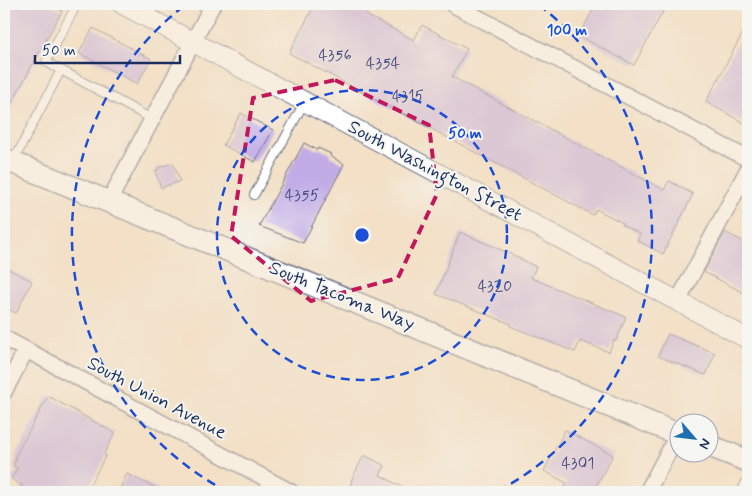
<svg xmlns="http://www.w3.org/2000/svg" width="752" height="496" font-family="Mynerve,sans-serif">
<style>
.building{fill:#c1ace6}
.lines{fill:none;stroke-linecap:round;stroke-linejoin:round}
.service-casing{stroke:#676d82;stroke-width:10}
.minor-casing{stroke:#676d82;stroke-width:18}
.tertiary-casing{stroke:#676d82;stroke-width:21}
.secondary-casing{stroke:#676d82;stroke-width:24}
.service{stroke:#fff;stroke-width:8}
.minor{stroke:#fff;stroke-width:15}
.tertiary{stroke:#fff;stroke-width:19}
.secondary{stroke:#fff;stroke-width:21}
.marked{fill:none;stroke:#c2185b;stroke-width:4;stroke-dasharray:10 6;stroke-linejoin:round}
.ring{fill:none;stroke:#1d4ed8;stroke-width:2.5;stroke-dasharray:9 6}
.labels{text-anchor:middle;dominant-baseline:central;stroke-width:4;stroke-linejoin:round;paint-order:stroke}
.number-label{font-size:16px;fill:#444e80}
.street-label{font-size:19px;fill:#1b2f5e;stroke:#f6f6f2}
.centre{fill:#1d4ed8;stroke:#f6f6f2;stroke-width:2.5}
.ring-label{font-size:15px;text-anchor:middle;font-weight:bold;fill:#1d4ed8;stroke:#f6f6f2;stroke-width:4;stroke-linejoin:round;paint-order:stroke}
</style>
<rect width="100%" height="100%" fill="#f6f6f2"/>
<filter id="ink" filterUnits="userSpaceOnUse"><feTurbulence type="fractalNoise" baseFrequency=".02" numOctaves="2"/><feDisplacementMap in="SourceGraphic" scale="10" xChannelSelector="R" yChannelSelector="G"/><feConvolveMatrix kernelMatrix="1 2 1 2 8 2 1 2 1" color-interpolation-filters="sRGB"/></filter>
<filter id="wash" filterUnits="userSpaceOnUse"><feTurbulence type="fractalNoise" baseFrequency=".0096" numOctaves="4" result="noise"/><feDisplacementMap in="SourceGraphic" scale="20" xChannelSelector="R" yChannelSelector="G"/><feGaussianBlur stdDeviation="1.12" result="paint"/><feColorMatrix in="noise" values="0 0 0 0 0 0 0 0 0 0 0 0 0 0 0 0 0 1.4 0 .05"/><feComposite in="paint" operator="in"/></filter>
<g filter="url(#wash)">
<rect width="100%" height="100%" fill="#f3e0c6"/>
<g id="blocks">
<g class="building">
<path d="M 4,4 L 48,4 L 62,11 L 4,117 Z"/>
<path d="M 315,4 L 372,4 L 366,15 L 414,40 L 422,25 L 467,49 L 452,77 L 664,190 L 669,181 L 693,194 L 663,254 L 637,240 L 640,234 L 622,225 L 623,223 L 596,209 L 593,215 L 289,53 Z"/>
<path d="M 596,4 L 667,4 L 634,65 L 579,36 Z"/>
<path d="M 748,23 L 748,125 L 706,102 Z"/>
<path d="M 93,28 L 151,59 L 137,84 L 79,53 Z"/>
<path d="M 241,113 L 273,130 L 255,162 L 223,145 Z"/>
<path d="M 304,143 L 317,150 L 318,148 L 331,154 L 330,156 L 344,164 L 303,243 L 259,226 Z"/>
<path d="M 173,163 L 180,181 L 161,188 L 155,171 L 158,170 L 157,168 Z"/>
<path d="M 460,232 L 513,255 L 536,267 L 531,278 L 626,317 L 616,341 L 614,340 L 609,352 L 580,341 L 575,352 L 510,326 L 511,324 L 436,294 Z"/>
<path d="M 725,232 L 748,244 L 748,295 L 704,272 Z"/>
<path d="M 4,267 L 32,281 L 16,313 L 4,307 Z"/>
<path d="M 668,334 L 715,353 L 706,375 L 658,356 Z"/>
<path d="M 48,396 L 115,433 L 104,454 L 106,455 L 86,492 L 19,492 L 23,486 L 11,479 L 18,468 L 13,466 L 17,458 L 15,457 Z"/>
<path d="M 565,430 L 613,455 L 593,492 L 562,492 L 567,483 L 544,471 Z"/>
<path d="M 364,455 L 385,466 L 380,475 L 411,492 L 347,492 L 352,482 L 351,481 Z"/>
<path d="M 127,474 L 165,492 L 118,492 Z"/>
</g>
</g>
</g>
<g filter="url(#ink)">
<use href="#blocks" fill-opacity="0" stroke="#676d82" stroke-width="1"/>
<g class="lines">
<g class="service-casing">
<g id="service">
<path d="M 77,4 L 46,62 L 152,119"/>
<path d="M 13,162 L 61,70"/>
<path d="M 254,195 L 304,103"/>
<path d="M 264,492 L 270,481"/>
<path d="M 741,492 L 748,478"/>
</g>
</g>
<g class="minor-casing">
<g id="minor">
<path d="M 452,4 L 748,159"/>
<path d="M 109,201 L 213,4"/>
<path d="M 678,301 L 748,169"/>
<path d="M 4,338 L 291,492"/>
<path d="M 4,392 L 26,350"/>
<path d="M 647,492 L 678,434"/>
</g>
</g>
<g class="tertiary-casing">
<path id="tertiary" d="M 122,4 L 748,339"/>
</g>
<g class="secondary-casing">
<g id="secondary">
<path d="M 4,159 L 680,435"/>
<path d="M 710,446 L 748,461"/>
</g>
</g>
<use href="#service" class="service"/>
<use href="#minor" class="minor"/>
<use href="#tertiary" class="tertiary"/>
<use href="#secondary" class="secondary"/>
</g>
</g>
<path d="M0 0H752V496H0ZM 335,80 L 429,125 L 437,194 L 398,278 L 311,301 L 231,236 L 253,98 Z" fill="#f3e0c6" fill-opacity=".55" fill-rule="evenodd"/>
<path class="marked" d="M 335,80 L 429,125 L 437,194 L 398,278 L 311,301 L 231,236 L 253,98 Z"/>
<g class="ring">
<circle cx="362" cy="235" r="145"/>
<path d="M228 492A290 290 0 0 1 185 5M539 5A290 290 0 0 1 496 492"/>
</g>
<g class="labels">
<g class="number-label">
<text x="335" y="55">4356</text>
<text x="383" y="63">4354</text>
<text x="408" y="96">4315</text>
<text x="302" y="195">4355</text>
<text x="495" y="286">4320</text>
<text x="578" y="463">4301</text>
</g>
<g class="street-label">
<text transform="translate(435 171) rotate(28)">South Washington Street</text>
<text transform="translate(342 296) rotate(22)">South Tacoma Way</text>
<text transform="translate(157 398) rotate(28)">South Union Avenue</text>
</g>
</g>
<circle cx="362" cy="235" r="8" class="centre"/>
<g class="ring-label">
<text x="567" y="35">100 m</text>
<text x="465" y="138">50 m</text>
</g>
<rect width="752" height="496" fill="none" stroke="#f6f6f2" stroke-width="20"/>
<g transform="translate(694 438) rotate(118)"><circle r="24" fill="#f6f6f2" stroke="#9ea6b7"/>
<path d="M0-4L9 19L0 12L-9 19Z" fill="#1f6fb2"/>
<text y="-8" font-size="14" font-weight="bold" text-anchor="middle" fill="#1b2f5e">N</text>
</g>
<path d="M35 55v8h145v-8" fill="none" stroke="#1b2f5e" stroke-width="2.5"/>
<text x="42" y="55" font-size="15" fill="#1b2f5e" stroke="#f6f6f2" stroke-width="4" paint-order="stroke">50 m</text>
</svg>
